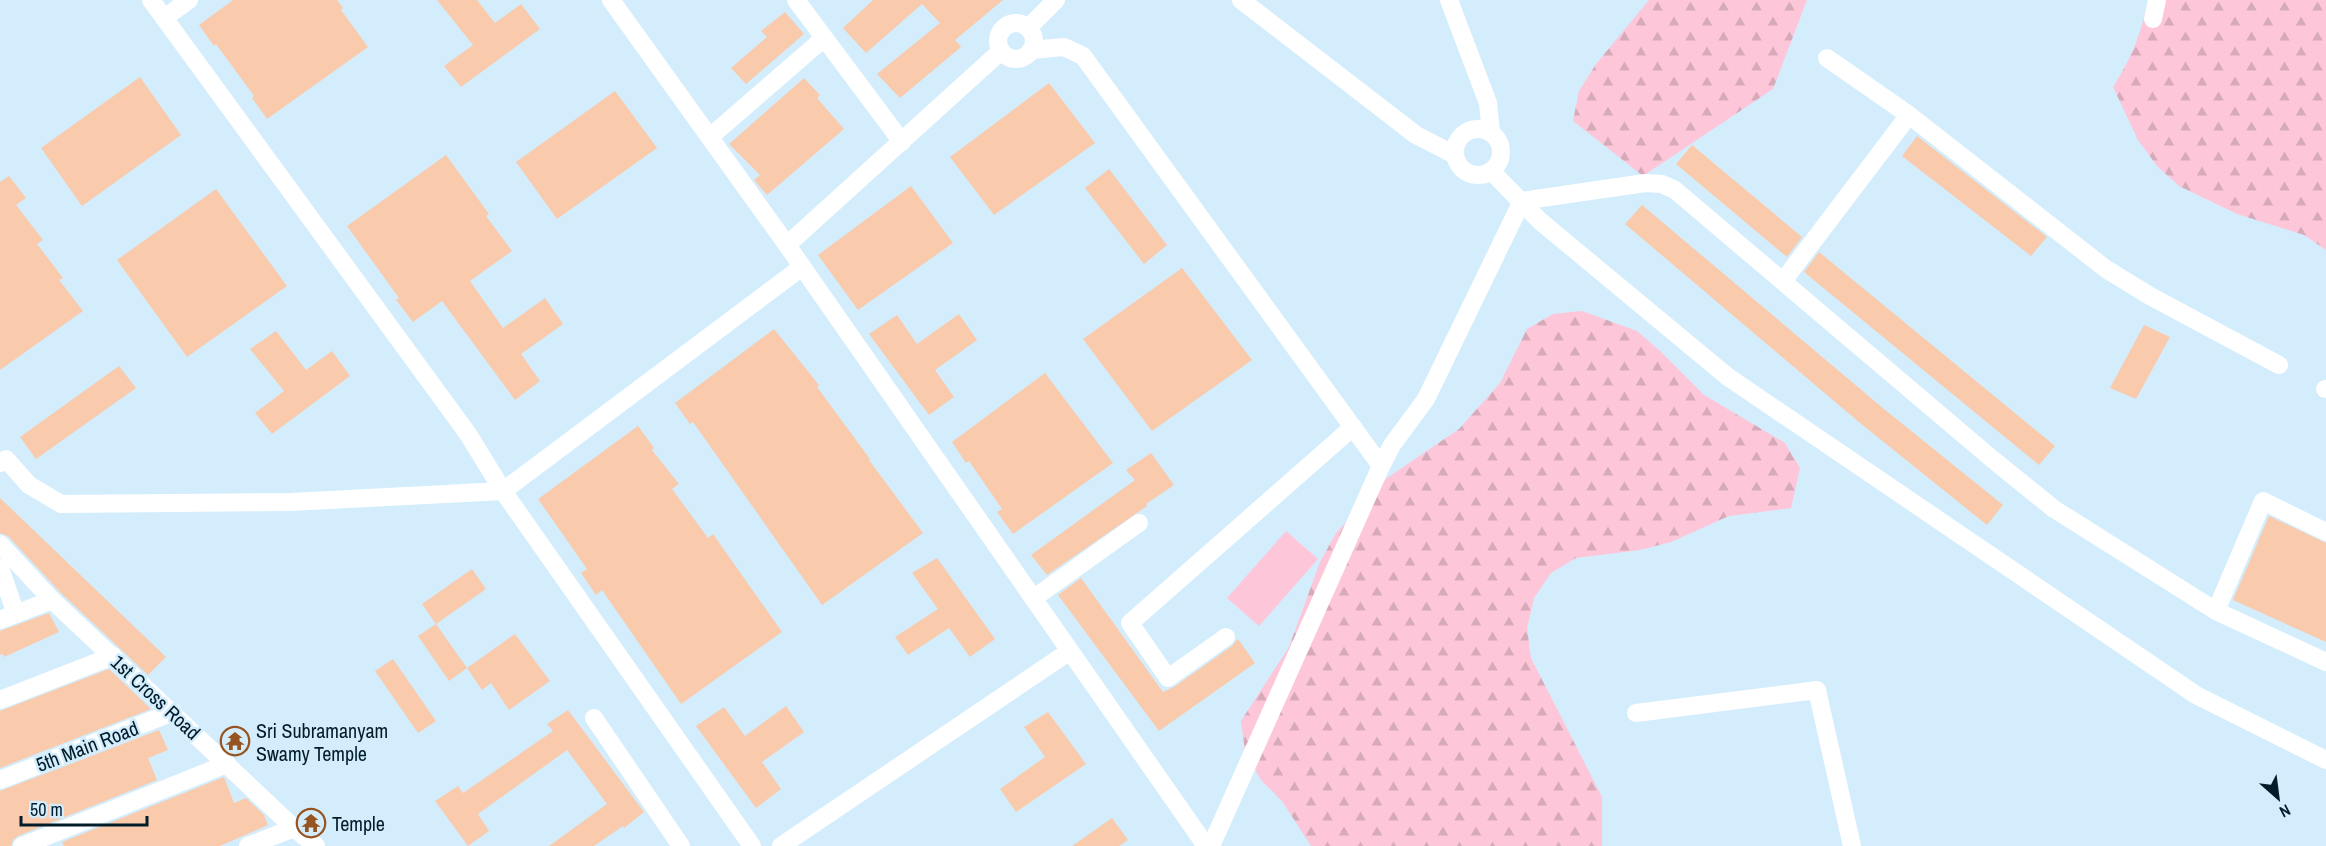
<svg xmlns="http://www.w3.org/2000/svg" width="2326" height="846" font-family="'Archivo Narrow',sans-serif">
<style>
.forest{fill:url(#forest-firs)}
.pitch{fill:#fdc6d9}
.building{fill:#f9caab}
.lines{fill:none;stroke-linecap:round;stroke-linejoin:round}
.minor{stroke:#fff;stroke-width:18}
.labels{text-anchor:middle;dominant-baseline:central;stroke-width:5;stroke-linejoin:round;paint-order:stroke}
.street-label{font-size:20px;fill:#021c2a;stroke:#d4edfd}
.poi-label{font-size:20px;fill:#021c2a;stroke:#d4edfd;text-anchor:start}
</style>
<defs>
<pattern id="forest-firs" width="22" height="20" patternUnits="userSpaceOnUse" patternTransform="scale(1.5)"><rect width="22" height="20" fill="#fdc6d9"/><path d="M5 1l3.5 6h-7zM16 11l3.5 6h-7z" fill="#d7aaba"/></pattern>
</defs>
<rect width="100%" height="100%" fill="#d4edfd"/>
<g class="forest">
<path d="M 1649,0 L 1807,0 L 1773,89 L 1643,176 L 1573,121 L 1579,91 L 1596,64 Z"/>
<path d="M 2148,0 L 2326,0 L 2326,250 L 2304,235 L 2237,214 L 2179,186 L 2157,166 L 2138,140 L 2113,87 C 2132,57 2141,34 2148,0 Z"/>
<path d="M 1582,311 L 1637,331 L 1660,351 L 1704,395 L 1785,443 L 1800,468 L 1791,508 L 1729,516 L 1671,542 L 1640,550 L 1576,558 L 1551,573 L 1534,598 L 1527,628 L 1531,658 L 1602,797 L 1602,846 L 1311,846 L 1282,801 L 1261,780 L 1245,752 L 1241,721 L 1289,647 L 1320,562 L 1336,533 L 1387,478 L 1459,429 L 1500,383 L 1527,329 L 1553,314 Z"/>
</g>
<path class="pitch" d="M 1286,531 L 1318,559 L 1259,626 L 1227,598 Z"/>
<g class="building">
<path d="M 233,0 L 337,0 L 343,8 L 341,10 L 368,47 L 267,119 L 252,98 L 254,96 L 216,44 L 214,46 L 199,25 Z"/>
<path d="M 437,0 L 477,0 L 495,23 L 521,4 L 540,29 L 461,87 L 444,66 L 473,45 Z"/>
<path d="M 873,0 L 1003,0 L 955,40 L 961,47 L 900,98 L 877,74 L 940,23 L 922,4 L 866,53 L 843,28 Z"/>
<path d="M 785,12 L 804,34 L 746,84 L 731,68 L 767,37 L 761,31 Z"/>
<path d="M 140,77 L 181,135 L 82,206 L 41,148 Z"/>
<path d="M 804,78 L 820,95 L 817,98 L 844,129 L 767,195 L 754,180 L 760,175 L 729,144 Z"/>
<path d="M 1049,83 L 1095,143 L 994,215 L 950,157 Z"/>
<path d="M 615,91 L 657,148 L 557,219 L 516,162 Z"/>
<path d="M 1917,136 L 2047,237 L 2031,256 L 1902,156 Z"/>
<path d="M 1692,145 L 1802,237 L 1787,257 L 1676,164 Z"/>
<path d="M 446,155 L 489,214 L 486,216 L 512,251 L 470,281 L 503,328 L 545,298 L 563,324 L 521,354 L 540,381 L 515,400 L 442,301 L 413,322 L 396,300 L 399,298 L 347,226 Z"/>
<path d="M 1109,169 L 1167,245 L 1144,264 L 1085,188 Z"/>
<path d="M 9,176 L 26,198 L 16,205 L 43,240 L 37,244 L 63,278 L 59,280 L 83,311 L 0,370 L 0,182 Z"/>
<path d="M 911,186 L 953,243 L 858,310 L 818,255 Z"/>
<path d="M 216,189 L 287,286 L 187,357 L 117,260 Z"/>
<path d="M 1642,205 L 1884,409 L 2003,505 L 1987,525 L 1860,423 L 1625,224 Z"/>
<path d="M 1819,252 L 2055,446 L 2039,465 L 1804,272 Z"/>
<path d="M 1182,268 L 1252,360 L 1152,431 L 1083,339 Z"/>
<path d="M 959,314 L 977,340 L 935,370 L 954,397 L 929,415 L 869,334 L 897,315 L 917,344 Z"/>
<path d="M 2144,325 L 2170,337 L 2136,399 L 2110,388 Z"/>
<path d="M 774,329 L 819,385 L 817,387 L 870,459 L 869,460 L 923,533 L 822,605 L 693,422 L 690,424 L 675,403 Z"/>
<path d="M 276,331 L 306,370 L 332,351 L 350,376 L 272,434 L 255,413 L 284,391 L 250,349 Z"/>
<path d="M 119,366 L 136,388 L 36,459 L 20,437 Z"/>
<path d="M 1045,373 L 1113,463 L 1013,534 L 997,512 L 1002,509 L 969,461 L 966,463 L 952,442 Z"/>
<path d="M 638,426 L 654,448 L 652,450 L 679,484 L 672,489 L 708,538 L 713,534 L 782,632 L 681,704 L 602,590 L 596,595 L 581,573 L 587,569 L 538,499 Z"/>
<path d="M 1151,453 L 1174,485 L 1146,504 L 1147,506 L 1047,575 L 1031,555 L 1135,480 L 1126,470 Z"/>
<path d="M 0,498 L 166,657 L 148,675 L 60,592 L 8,536 L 0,533 Z"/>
<path d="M 2269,516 L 2326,543 L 2326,642 L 2233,600 Z"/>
<path d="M 937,558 L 995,639 L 970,657 L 949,628 L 908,655 L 895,637 L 938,609 L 912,573 Z"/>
<path d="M 472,569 L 486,589 L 436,624 L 422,604 Z"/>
<path d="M 1081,578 L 1163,692 L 1174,687 L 1232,646 L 1238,639 L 1255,663 L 1159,731 L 1058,595 Z"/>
<path d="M 49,613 L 59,632 L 4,657 L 3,654 L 0,655 L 0,631 Z"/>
<path d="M 436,624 L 467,668 L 449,681 L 418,636 Z"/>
<path d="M 515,634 L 550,681 L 509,710 L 491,683 L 482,690 L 467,668 Z"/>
<path d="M 393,659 L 436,721 L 418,733 L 375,671 Z"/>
<path d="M 109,669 L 151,709 L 0,768 L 0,711 Z"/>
<path d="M 786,706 L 804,732 L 762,762 L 781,789 L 756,808 L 696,726 L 724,707 L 745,736 Z"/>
<path d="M 568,710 L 644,812 L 624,828 L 623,826 L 594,846 L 549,846 L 607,804 L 567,750 L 478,814 L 489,831 L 468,846 L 435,801 L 458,786 L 463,793 L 553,731 L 547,724 Z"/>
<path d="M 1048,712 L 1086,764 L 1016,812 L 1000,789 L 1045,757 L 1024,727 Z"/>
<path d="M 159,730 L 168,750 L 148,758 L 157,780 L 18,836 L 13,840 L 11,846 L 0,846 L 0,791 Z"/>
<path d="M 224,777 L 234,803 L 246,798 L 264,815 L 268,825 L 220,846 L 64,846 L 62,842 Z"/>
<path d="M 1112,818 L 1128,840 L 1119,846 L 1072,846 Z"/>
</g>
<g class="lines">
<g class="minor">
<path d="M 151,0 L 468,434 L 503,491 L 752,846"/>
<path d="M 611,0 L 787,245 L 1206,846"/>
<path d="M 796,0 L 902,142"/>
<path d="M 1241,0 L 1416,135 L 1455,155"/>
<path d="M 1449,0 L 1488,103 L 1491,133"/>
<path d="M 164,18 L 189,0"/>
<path d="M 2153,19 L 2157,0"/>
<circle cx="1016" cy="41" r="18"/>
<path d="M 1028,28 L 1056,0"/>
<path d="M 1031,50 L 1064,47 L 1083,56 L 1381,466 L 1392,445 L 1426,399 L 1522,201 L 1645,183 L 1662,184 L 1675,190 L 1991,458 L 2054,509 L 2216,611 L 2326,662"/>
<path d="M 1909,115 L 2106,269 L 2150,296 L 2279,365"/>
<circle cx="1478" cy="152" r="23"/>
<path d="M 710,137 L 823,39"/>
<path d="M 1491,171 L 1540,221 L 1728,377 L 2196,695 L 2326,760"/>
<path d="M 787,245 L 1001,51"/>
<path d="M 1783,281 L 1909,115 L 1827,58"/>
<path d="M 2325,389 L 2326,389"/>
<path d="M 0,463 L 6,459 L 29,485 L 61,504 L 291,502 L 503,491 L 802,267"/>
<path d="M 0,544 L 52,600 L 294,828 L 316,846"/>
<path d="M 0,568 L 16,614"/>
<path d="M 1034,598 L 1139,523"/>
<path d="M 2216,611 L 2263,501 L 2326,532"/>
<path d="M 0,620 L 52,600"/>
<path d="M 1226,637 L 1168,678 L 1130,623 L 1353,427"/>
<path d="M 0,700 L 113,656"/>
<path d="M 1636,713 L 1817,690 L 1852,846"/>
<path d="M 594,718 L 681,846"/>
<path d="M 0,780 L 173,712"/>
<path d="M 22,846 L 227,764"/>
<path d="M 248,846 L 294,828"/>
<path d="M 781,846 L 1070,651"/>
<path d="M 1211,846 L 1381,466"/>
</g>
</g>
<defs>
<g id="temple-ring" transform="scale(1.5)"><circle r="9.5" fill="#d4edfd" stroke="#955420" stroke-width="1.5"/><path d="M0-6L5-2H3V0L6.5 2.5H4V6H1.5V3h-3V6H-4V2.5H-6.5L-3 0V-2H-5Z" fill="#955420"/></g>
</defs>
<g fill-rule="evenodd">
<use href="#temple-ring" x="235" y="741"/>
<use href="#temple-ring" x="311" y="823"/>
</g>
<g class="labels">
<g class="street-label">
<text transform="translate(156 697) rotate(43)">1st Cross Road</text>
<text transform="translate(87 746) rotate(-21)">5th Main Road</text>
</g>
<g class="poi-label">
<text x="256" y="730">Sri Subramanyam<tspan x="256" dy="23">Swamy Temple</tspan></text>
<text x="332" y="823">Temple</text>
</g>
</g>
<g transform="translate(2278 798) rotate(152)" stroke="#d4edfd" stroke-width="4.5" paint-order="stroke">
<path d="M0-4.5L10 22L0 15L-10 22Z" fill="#021c2a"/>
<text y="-9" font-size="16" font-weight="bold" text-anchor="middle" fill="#021c2a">N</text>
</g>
<path d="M21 816v9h126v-9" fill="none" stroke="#021c2a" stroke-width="3"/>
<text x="30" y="816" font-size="18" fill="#021c2a" stroke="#d4edfd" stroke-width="4.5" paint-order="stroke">50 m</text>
</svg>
